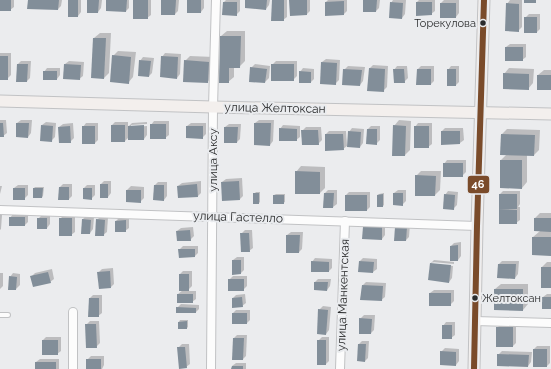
<svg xmlns="http://www.w3.org/2000/svg" width="551" height="369" font-family="Raleway,sans-serif">
<style>
.shadow{fill:#0003}
.building{fill:#828e99}
.lines{fill:none;stroke-linecap:round;stroke-linejoin:round}
.service-casing{stroke:#c1c2c4;stroke-width:6}
.minor-casing{stroke:#c1c2c4;stroke-width:10}
.secondary-casing{stroke:#c1c2c4;stroke-width:13}
.service{stroke:#fcfcfc;stroke-width:4}
.minor{stroke:#fcfcfc;stroke-width:8}
.secondary{stroke:#f3efed;stroke-width:11}
.bus-1-casing{stroke:#eaecef;stroke-width:9}
.bus-1{stroke:#7a4b2a;stroke-width:6}
.bus-dot{fill:#2a2b2c;stroke:#eaecef;stroke-width:1.5}
.labels{text-anchor:middle;dominant-baseline:central;stroke-width:4;stroke-linejoin:round;paint-order:stroke}
.bus-label{font-size:11px;fill:#2a2b2c;stroke:#eaecef;text-anchor:end}
.street-label{font-size:12px;fill:#2a2b2c;stroke:#eaecef}
.line-badge{stroke:#eaecef;stroke-width:1.5}
.badge-label{font-size:11px;text-anchor:middle;font-weight:bold;fill:#fff}
</style>
<rect width="100%" height="100%" fill="#ebecee"/>
<g class="shadow">
<path d="M 0,0 L 14,0 L 14,7 L 10,10 L 0,10 Z"/>
<path d="M 29,0 L 62,0 L 61,6 L 58,9 Z"/>
<path d="M 69,0 L 81,0 L 81,12 L 78,16 L 69,16 Z"/>
<path d="M 88,0 L 102,0 L 101,8 L 98,12 Z"/>
<path d="M 107,0 L 129,0 L 129,8 L 126,11 Z"/>
<path d="M 134,0 L 151,0 L 151,15 L 147,18 Z"/>
<path d="M 162,0 L 179,0 L 178,11 L 175,14 Z"/>
<path d="M 188,0 L 204,0 L 204,8 L 201,12 Z"/>
<path d="M 226,0 L 240,0 L 240,11 L 236,15 L 224,2 Z"/>
<path d="M 246,0 L 270,0 L 269,5 L 266,9 Z"/>
<path d="M 273,0 L 287,0 L 287,17 L 283,20 Z"/>
<path d="M 291,0 L 310,0 L 310,11 L 307,14 Z"/>
<path d="M 328,0 L 347,0 L 347,11 L 344,14 L 326,15 L 326,2 Z"/>
<path d="M 364,0 L 380,0 L 379,8 L 376,11 Z"/>
<path d="M 393,0 L 406,0 L 405,14 L 402,18 L 391,3 Z"/>
<path d="M 419,0 L 435,0 L 435,11 L 431,14 L 417,2 Z"/>
<path d="M 444,0 L 459,0 L 459,13 L 456,17 L 441,3 Z"/>
<path d="M 510,0 L 522,0 L 522,27 L 518,31 L 507,4 Z"/>
<path d="M 529,14 L 540,14 L 540,29 L 537,32 L 525,18 Z"/>
<path d="M 227,31 L 245,31 L 245,61 L 239,67 L 234,67 L 234,77 L 228,82 L 220,82 L 221,36 Z"/>
<path d="M 100,33 L 111,33 L 109,73 L 104,78 L 92,77 L 94,38 Z"/>
<path d="M 510,44 L 526,44 L 526,57 L 522,60 L 506,47 Z"/>
<path d="M 118,51 L 136,52 L 133,77 L 128,83 L 113,56 Z"/>
<path d="M 0,53 L 11,53 L 11,75 L 7,79 L 0,79 Z"/>
<path d="M 165,53 L 181,54 L 180,74 L 177,78 L 162,57 Z"/>
<path d="M 190,56 L 214,57 L 213,77 L 207,82 L 185,61 Z"/>
<path d="M 143,57 L 154,58 L 152,73 L 149,76 L 140,61 Z"/>
<path d="M 326,59 L 340,60 L 339,80 L 335,84 L 322,62 Z"/>
<path d="M 21,61 L 31,61 L 30,78 L 27,81 L 18,64 Z"/>
<path d="M 69,61 L 84,62 L 83,76 L 79,79 L 65,64 Z"/>
<path d="M 276,61 L 297,61 L 297,76 L 293,80 L 272,65 Z"/>
<path d="M 255,64 L 270,66 L 269,78 L 265,82 L 251,68 Z"/>
<path d="M 373,65 L 388,66 L 387,87 L 383,91 L 370,68 Z"/>
<path d="M 348,66 L 365,67 L 363,81 L 360,85 L 344,70 Z"/>
<path d="M 397,66 L 407,66 L 408,78 L 404,82 L 394,70 Z"/>
<path d="M 421,66 L 434,66 L 434,81 L 431,84 L 418,69 Z"/>
<path d="M 451,66 L 459,66 L 459,82 L 456,85 L 448,85 L 448,70 Z"/>
<path d="M 47,68 L 60,68 L 60,75 L 57,79 L 44,72 Z"/>
<path d="M 303,68 L 314,69 L 314,79 L 311,82 L 300,72 Z"/>
<path d="M 509,68 L 534,69 L 533,83 L 528,89 L 504,74 Z"/>
<path d="M 544,70 L 551,70 L 551,89 L 538,75 Z"/>
<path d="M 0,120 L 6,120 L 7,133 L 3,136 L 0,136 Z"/>
<path d="M 21,120 L 32,120 L 31,133 L 28,137 L 17,123 Z"/>
<path d="M 259,120 L 274,120 L 273,141 L 270,145 L 255,123 Z"/>
<path d="M 399,120 L 411,121 L 410,150 L 405,155 L 394,126 Z"/>
<path d="M 154,121 L 169,121 L 169,135 L 165,138 L 151,125 Z"/>
<path d="M 46,122 L 56,123 L 55,137 L 51,141 L 42,125 Z"/>
<path d="M 115,122 L 128,122 L 128,127 L 132,123 L 147,122 L 147,124 L 131,125 L 131,127 L 147,126 L 147,135 L 144,139 L 129,137 L 125,141 L 112,125 Z"/>
<path d="M 73,123 L 74,138 L 70,142 L 59,127 L 63,124 Z"/>
<path d="M 86,123 L 98,123 L 98,140 L 95,143 L 83,127 Z"/>
<path d="M 191,123 L 206,123 L 206,134 L 202,138 L 187,126 Z"/>
<path d="M 418,123 L 432,123 L 432,144 L 428,147 L 415,127 Z"/>
<path d="M 229,124 L 241,124 L 240,139 L 237,142 L 225,127 Z"/>
<path d="M 283,125 L 300,126 L 300,137 L 296,140 L 280,129 Z"/>
<path d="M 371,126 L 380,126 L 380,140 L 376,144 L 368,129 Z"/>
<path d="M 306,127 L 321,127 L 322,140 L 318,144 L 302,131 Z"/>
<path d="M 352,128 L 364,129 L 363,143 L 360,147 L 349,132 Z"/>
<path d="M 445,128 L 463,128 L 464,140 L 460,143 L 442,144 L 442,131 Z"/>
<path d="M 507,129 L 540,130 L 539,150 L 534,155 L 527,155 L 527,182 L 522,188 L 501,160 L 507,154 L 502,134 Z"/>
<path d="M 329,131 L 346,131 L 347,146 L 343,149 L 326,134 Z"/>
<path d="M 447,160 L 466,160 L 466,172 L 462,176 L 444,164 Z"/>
<path d="M 301,166 L 325,167 L 325,188 L 320,193 L 296,172 Z"/>
<path d="M 421,171 L 441,171 L 440,190 L 435,195 L 416,176 Z"/>
<path d="M 242,178 L 243,196 L 240,199 L 222,182 L 226,179 Z"/>
<path d="M 104,181 L 111,181 L 111,193 L 108,197 L 101,184 Z"/>
<path d="M 201,181 L 201,193 L 198,196 L 178,186 L 182,183 Z"/>
<path d="M 158,182 L 167,182 L 167,196 L 164,200 L 155,185 Z"/>
<path d="M 63,184 L 72,184 L 72,196 L 69,199 L 60,187 Z"/>
<path d="M 18,185 L 28,185 L 28,195 L 24,199 L 14,188 Z"/>
<path d="M 87,185 L 95,185 L 95,195 L 91,199 L 84,188 Z"/>
<path d="M 0,186 L 2,186 L 0,194 Z"/>
<path d="M 131,186 L 144,187 L 144,198 L 140,202 L 127,201 L 127,190 Z"/>
<path d="M 35,187 L 44,187 L 43,196 L 42,197 L 34,188 Z"/>
<path d="M 328,190 L 337,190 L 337,204 L 333,207 L 324,207 L 325,193 Z"/>
<path d="M 398,190 L 406,190 L 406,201 L 402,205 L 394,193 Z"/>
<path d="M 448,191 L 458,192 L 457,205 L 453,209 L 445,195 Z"/>
<path d="M 503,191 L 520,191 L 520,204 L 518,207 L 520,207 L 520,220 L 516,223 L 500,210 L 502,208 L 500,194 Z"/>
<path d="M 256,192 L 260,192 L 260,202 L 259,203 L 254,194 Z"/>
<path d="M 349,192 L 370,192 L 370,207 L 367,210 L 346,195 Z"/>
<path d="M 384,193 L 384,205 L 383,206 L 378,195 L 379,194 Z"/>
<path d="M 276,194 L 285,194 L 285,202 L 283,203 L 274,195 Z"/>
<path d="M 540,213 L 551,213 L 551,255 L 533,237 L 540,231 L 535,230 L 535,218 Z"/>
<path d="M 13,214 L 28,214 L 28,222 L 25,225 L 10,218 Z"/>
<path d="M 0,215 L 2,215 L 1,229 L 0,230 Z"/>
<path d="M 42,215 L 50,215 L 50,224 L 47,228 L 38,219 Z"/>
<path d="M 64,215 L 75,215 L 75,232 L 71,235 L 60,219 Z"/>
<path d="M 86,216 L 94,217 L 93,229 L 90,233 L 82,220 Z"/>
<path d="M 101,216 L 108,217 L 107,232 L 103,235 L 97,220 Z"/>
<path d="M 129,217 L 129,228 L 125,231 L 116,221 L 119,218 Z"/>
<path d="M 367,224 L 385,224 L 385,235 L 382,239 L 363,238 L 364,227 Z"/>
<path d="M 399,224 L 410,224 L 409,237 L 406,240 Z"/>
<path d="M 193,227 L 194,236 L 190,240 L 177,231 L 181,228 Z"/>
<path d="M 245,230 L 252,230 L 253,248 L 249,251 L 241,234 Z"/>
<path d="M 291,232 L 303,232 L 302,249 L 299,252 L 287,235 Z"/>
<path d="M 461,242 L 461,256 L 458,260 L 451,246 L 454,243 Z"/>
<path d="M 183,246 L 198,246 L 198,253 L 195,256 L 179,250 Z"/>
<path d="M 237,257 L 244,257 L 244,270 L 241,273 L 233,260 Z"/>
<path d="M 315,258 L 332,259 L 332,268 L 329,271 L 312,262 Z"/>
<path d="M 363,258 L 377,259 L 377,269 L 373,272 L 359,271 L 360,261 Z"/>
<path d="M 434,260 L 454,262 L 454,264 L 432,262 L 432,264 L 453,266 L 452,278 L 449,282 L 431,263 Z"/>
<path d="M 502,261 L 519,261 L 518,274 L 515,278 L 499,264 Z"/>
<path d="M 547,262 L 551,262 L 551,287 L 542,267 Z"/>
<path d="M 113,268 L 114,284 L 111,287 L 98,273 L 102,269 Z"/>
<path d="M 52,269 L 54,279 L 50,282 L 31,277 L 35,273 Z"/>
<path d="M 183,271 L 192,271 L 192,286 L 187,291 L 196,291 L 196,299 L 192,302 L 178,294 L 183,290 L 180,274 Z"/>
<path d="M 0,273 L 3,273 L 3,286 L 0,289 Z"/>
<path d="M 13,273 L 20,274 L 20,285 L 16,289 L 10,277 Z"/>
<path d="M 233,276 L 247,276 L 247,286 L 243,290 L 229,280 Z"/>
<path d="M 318,279 L 331,279 L 330,286 L 327,290 L 315,282 Z"/>
<path d="M 366,282 L 386,283 L 385,297 L 381,300 L 363,285 Z"/>
<path d="M 501,284 L 528,284 L 528,304 L 523,310 L 495,289 Z"/>
<path d="M 434,290 L 454,290 L 454,301 L 450,305 L 430,293 Z"/>
<path d="M 245,294 L 246,303 L 242,306 L 233,298 L 236,295 Z"/>
<path d="M 547,294 L 551,294 L 551,308 L 543,297 Z"/>
<path d="M 93,295 L 102,295 L 102,313 L 98,316 L 90,298 Z"/>
<path d="M 181,304 L 199,305 L 199,309 L 196,312 L 177,308 Z"/>
<path d="M 323,306 L 331,307 L 329,330 L 326,334 L 319,310 Z"/>
<path d="M 236,310 L 250,310 L 250,320 L 247,323 L 233,313 Z"/>
<path d="M 364,315 L 375,315 L 374,330 L 371,333 L 360,319 Z"/>
<path d="M 180,320 L 188,320 L 188,327 L 187,328 L 179,322 Z"/>
<path d="M 90,321 L 99,321 L 100,343 L 96,347 L 86,325 Z"/>
<path d="M 446,322 L 455,322 L 455,335 L 451,338 L 443,326 Z"/>
<path d="M 501,324 L 516,324 L 516,343 L 513,346 L 497,328 Z"/>
<path d="M 237,335 L 247,335 L 246,356 L 243,359 L 234,338 Z"/>
<path d="M 46,337 L 61,337 L 61,351 L 57,354 L 43,340 Z"/>
<path d="M 322,337 L 329,337 L 329,361 L 326,364 L 318,341 Z"/>
<path d="M 362,341 L 369,341 L 368,358 L 365,361 L 359,344 Z"/>
<path d="M 182,344 L 189,344 L 190,364 L 186,367 L 178,348 Z"/>
<path d="M 537,346 L 550,346 L 550,363 L 547,366 L 534,349 Z"/>
<path d="M 445,348 L 459,349 L 459,361 L 456,365 L 441,352 Z"/>
<path d="M 502,351 L 532,352 L 531,362 L 528,366 L 498,355 Z"/>
<path d="M 91,356 L 104,356 L 104,365 L 102,369 L 87,369 L 87,360 Z"/>
<path d="M 40,359 L 59,359 L 59,369 L 36,369 L 36,362 Z"/>
<path d="M 236,363 L 246,363 L 246,369 L 232,369 L 232,366 Z"/>
</g>
<g class="building">
<rect x="0" y="0" width="11" height="11"/>
<path d="M 28,0 L 59,0 L 58,10 L 27,9 Z"/>
<rect x="68" y="0" width="10" height="17"/>
<path d="M 87,0 L 99,0 L 98,13 L 87,13 Z"/>
<path d="M 106,0 L 127,0 L 126,12 L 106,11 Z"/>
<rect x="133" y="0" width="15" height="19"/>
<path d="M 161,0 L 176,0 L 175,15 L 161,15 Z"/>
<rect x="187" y="0" width="14" height="13"/>
<path d="M 245,0 L 267,0 L 266,10 L 245,8 Z"/>
<path d="M 272,0 L 284,0 L 284,21 L 271,21 Z"/>
<path d="M 289,0 L 307,0 L 307,15 L 290,16 Z"/>
<path d="M 363,0 L 377,0 L 376,12 L 363,12 Z"/>
<rect x="524" y="0" width="12" height="3"/>
<path d="M 344,1 L 344,15 L 325,16 L 325,2 Z"/>
<path d="M 223,2 L 237,2 L 237,16 L 222,15 Z"/>
<path d="M 390,2 L 403,3 L 402,19 L 389,18 Z"/>
<path d="M 416,2 L 432,2 L 432,15 L 416,16 Z"/>
<rect x="440" y="3" width="16" height="15"/>
<path d="M 506,3 L 519,4 L 519,32 L 505,31 Z"/>
<rect x="524" y="17" width="13" height="16"/>
<path d="M 220,36 L 241,36 L 240,68 L 229,68 L 229,83 L 219,83 Z"/>
<path d="M 93,38 L 106,38 L 104,79 L 91,78 Z"/>
<rect x="505" y="47" width="18" height="14"/>
<path d="M 112,55 L 131,57 L 129,84 L 110,82 Z"/>
<rect x="0" y="56" width="8" height="24"/>
<path d="M 161,56 L 178,57 L 177,79 L 160,77 Z"/>
<path d="M 139,60 L 151,61 L 149,77 L 138,76 Z"/>
<path d="M 184,60 L 209,62 L 208,83 L 183,82 Z"/>
<path d="M 321,62 L 337,63 L 336,85 L 320,84 Z"/>
<path d="M 17,64 L 28,64 L 27,82 L 16,82 Z"/>
<path d="M 64,64 L 81,65 L 80,80 L 63,79 Z"/>
<rect x="271" y="64" width="23" height="17"/>
<path d="M 250,67 L 267,69 L 265,83 L 249,82 Z"/>
<path d="M 369,68 L 385,69 L 384,92 L 367,91 Z"/>
<path d="M 343,69 L 362,70 L 360,86 L 342,85 Z"/>
<path d="M 393,69 L 404,69 L 405,83 L 394,83 Z"/>
<path d="M 417,69 L 431,69 L 431,85 L 416,85 Z"/>
<rect x="447" y="69" width="9" height="17"/>
<rect x="43" y="71" width="14" height="9"/>
<path d="M 299,71 L 311,72 L 311,83 L 299,83 Z"/>
<path d="M 503,73 L 529,74 L 529,90 L 503,89 Z"/>
<rect x="537" y="75" width="14" height="15"/>
<path d="M 0,123 L 3,123 L 4,137 L 0,137 Z"/>
<path d="M 16,123 L 29,123 L 28,138 L 16,137 Z"/>
<path d="M 254,123 L 271,123 L 270,146 L 254,145 Z"/>
<rect x="150" y="124" width="16" height="15"/>
<path d="M 41,125 L 53,126 L 52,142 L 40,141 Z"/>
<rect x="111" y="125" width="14" height="17"/>
<path d="M 144,125 L 144,140 L 128,140 L 128,126 Z"/>
<path d="M 393,125 L 406,126 L 405,156 L 392,156 Z"/>
<path d="M 70,126 L 71,143 L 59,143 L 58,127 Z"/>
<rect x="82" y="126" width="13" height="18"/>
<path d="M 186,126 L 203,126 L 203,139 L 186,138 Z"/>
<rect x="414" y="126" width="15" height="22"/>
<path d="M 224,127 L 238,127 L 237,143 L 224,143 Z"/>
<path d="M 279,128 L 297,129 L 297,141 L 279,141 Z"/>
<path d="M 367,129 L 377,129 L 377,145 L 366,144 Z"/>
<path d="M 301,130 L 318,130 L 319,145 L 302,145 Z"/>
<path d="M 348,131 L 361,132 L 360,148 L 347,147 Z"/>
<path d="M 441,131 L 460,131 L 460,144 L 441,145 Z"/>
<path d="M 325,134 L 343,134 L 344,150 L 325,151 Z"/>
<path d="M 501,134 L 535,135 L 534,156 L 500,155 Z"/>
<path d="M 500,160 L 522,160 L 522,189 L 500,188 Z"/>
<rect x="443" y="163" width="20" height="14"/>
<path d="M 295,171 L 320,172 L 320,194 L 295,194 Z"/>
<path d="M 415,175 L 436,176 L 435,196 L 415,196 Z"/>
<path d="M 239,181 L 240,200 L 222,201 L 221,182 Z"/>
<rect x="100" y="184" width="8" height="14"/>
<path d="M 197,184 L 198,197 L 178,198 L 177,186 Z"/>
<path d="M 154,185 L 164,185 L 164,201 L 153,200 Z"/>
<path d="M 59,187 L 69,187 L 69,200 L 58,200 Z"/>
<rect x="13" y="188" width="12" height="12"/>
<path d="M 33,188 L 43,188 L 42,198 L 33,198 Z"/>
<path d="M 83,188 L 92,188 L 92,200 L 83,199 Z"/>
<path d="M 126,190 L 141,190 L 141,203 L 126,202 Z"/>
<rect x="253" y="193" width="6" height="11"/>
<path d="M 324,193 L 334,193 L 333,208 L 323,208 Z"/>
<path d="M 393,193 L 403,193 L 403,206 L 393,205 Z"/>
<path d="M 383,194 L 383,207 L 377,207 L 377,195 Z"/>
<path d="M 444,194 L 455,195 L 454,210 L 443,209 Z"/>
<rect x="499" y="194" width="18" height="15"/>
<rect x="273" y="195" width="11" height="9"/>
<rect x="345" y="195" width="22" height="16"/>
<path d="M 499,209 L 517,210 L 517,224 L 499,224 Z"/>
<rect x="9" y="217" width="16" height="9"/>
<rect x="37" y="218" width="10" height="11"/>
<rect x="59" y="218" width="13" height="18"/>
<path d="M 534,218 L 551,218 L 551,232 L 534,231 Z"/>
<path d="M 82,219 L 91,220 L 90,234 L 81,234 Z"/>
<path d="M 96,219 L 105,220 L 104,236 L 95,236 Z"/>
<path d="M 126,220 L 126,232 L 115,232 L 115,221 Z"/>
<path d="M 363,227 L 382,227 L 382,240 L 362,239 Z"/>
<path d="M 395,227 L 407,227 L 406,241 L 394,241 Z"/>
<path d="M 190,230 L 191,241 L 177,241 L 176,231 Z"/>
<path d="M 240,233 L 249,233 L 250,252 L 241,252 Z"/>
<path d="M 286,235 L 300,235 L 299,253 L 286,253 Z"/>
<path d="M 532,237 L 551,237 L 551,256 L 532,255 Z"/>
<path d="M 458,245 L 458,261 L 450,261 L 450,246 Z"/>
<path d="M 178,249 L 195,249 L 195,257 L 179,258 Z"/>
<path d="M 232,260 L 241,260 L 241,274 L 232,275 Z"/>
<path d="M 311,261 L 329,262 L 329,272 L 311,272 Z"/>
<path d="M 359,261 L 374,262 L 373,273 L 358,272 Z"/>
<path d="M 430,263 L 451,265 L 449,283 L 428,280 Z"/>
<path d="M 498,264 L 516,264 L 515,279 L 497,278 Z"/>
<rect x="541" y="267" width="10" height="21"/>
<path d="M 110,271 L 111,288 L 99,289 L 97,272 Z"/>
<path d="M 48,272 L 51,283 L 33,287 L 30,276 Z"/>
<rect x="179" y="274" width="10" height="17"/>
<path d="M 9,276 L 17,277 L 16,290 L 8,290 Z"/>
<rect x="228" y="279" width="16" height="12"/>
<path d="M 314,282 L 328,282 L 327,291 L 314,290 Z"/>
<path d="M 362,285 L 383,286 L 382,301 L 360,300 Z"/>
<path d="M 494,289 L 523,289 L 523,311 L 494,310 Z"/>
<rect x="429" y="293" width="22" height="13"/>
<rect x="177" y="294" width="16" height="9"/>
<path d="M 242,297 L 243,307 L 232,308 L 232,298 Z"/>
<rect x="542" y="297" width="9" height="12"/>
<path d="M 89,298 L 99,298 L 99,317 L 88,317 Z"/>
<path d="M 176,307 L 196,308 L 196,313 L 176,313 Z"/>
<path d="M 318,309 L 328,310 L 326,335 L 317,334 Z"/>
<rect x="232" y="313" width="15" height="11"/>
<path d="M 359,318 L 372,319 L 371,334 L 359,334 Z"/>
<path d="M 187,321 L 187,329 L 178,329 L 178,322 Z"/>
<path d="M 85,324 L 96,324 L 97,348 L 86,348 Z"/>
<rect x="442" y="325" width="10" height="14"/>
<rect x="496" y="327" width="17" height="20"/>
<path d="M 233,338 L 244,338 L 243,360 L 232,360 Z"/>
<rect x="42" y="340" width="16" height="15"/>
<rect x="317" y="340" width="9" height="25"/>
<path d="M 358,344 L 366,344 L 365,362 L 357,361 Z"/>
<path d="M 177,347 L 185,347 L 187,368 L 179,369 Z"/>
<rect x="533" y="349" width="14" height="18"/>
<path d="M 440,351 L 456,352 L 456,366 L 440,365 Z"/>
<path d="M 497,354 L 529,355 L 528,367 L 497,366 Z"/>
<rect x="86" y="359" width="15" height="10"/>
<rect x="35" y="362" width="21" height="7"/>
<path d="M 232,366 L 243,366 L 243,369 L 231,369 Z"/>
</g>
<g class="lines">
<g class="service-casing">
<path id="service" d="M 0,315 L 8,315"/>
</g>
<g class="minor-casing">
<g id="minor">
<path d="M 0,210 L 477,226"/>
<path d="M 73,312 L 73,369"/>
<path d="M 475,321 L 551,323"/>
<path d="M 211,369 L 213,107 L 216,0"/>
<path d="M 340,369 L 345,221"/>
</g>
</g>
<g class="secondary-casing">
<g id="secondary">
<path d="M 0,101 L 213,107 L 551,114"/>
<path d="M 474,369 L 477,226 L 484,0"/>
</g>
</g>
<use href="#service" class="service"/>
<use href="#minor" class="minor"/>
<use href="#secondary" class="secondary"/>
<g class="bus-1-casing">
<path id="bus-1" d="M 474,369 L 477,226 L 484,0"/>
</g>
<use href="#bus-1" class="bus-1"/>
</g>
<g class="bus-dot">
<circle cx="483" cy="23" r="3.5"/>
<circle cx="475" cy="298" r="3.5"/>
</g>
<g class="labels">
<g class="bus-label">
<text x="476" y="23">Торекулова</text>
<text x="482" y="298" text-anchor="start">Желтоксан</text>
</g>
<g class="street-label">
<text transform="translate(275 108) rotate(1)">улица Желтоксан</text>
<text transform="translate(213 160) rotate(-90)">улица Аксу</text>
<text transform="translate(238 217) rotate(2)">улица Гастелло</text>
<text transform="translate(343 295) rotate(-88)">улица Манкентская</text>
</g>
</g>
<rect class="line-badge" x="467" y="175" width="23" height="19" rx="4" fill="#7a4b2a"/>
<g class="badge-label">
<text x="478" y="188">46</text>
</g>
</svg>
